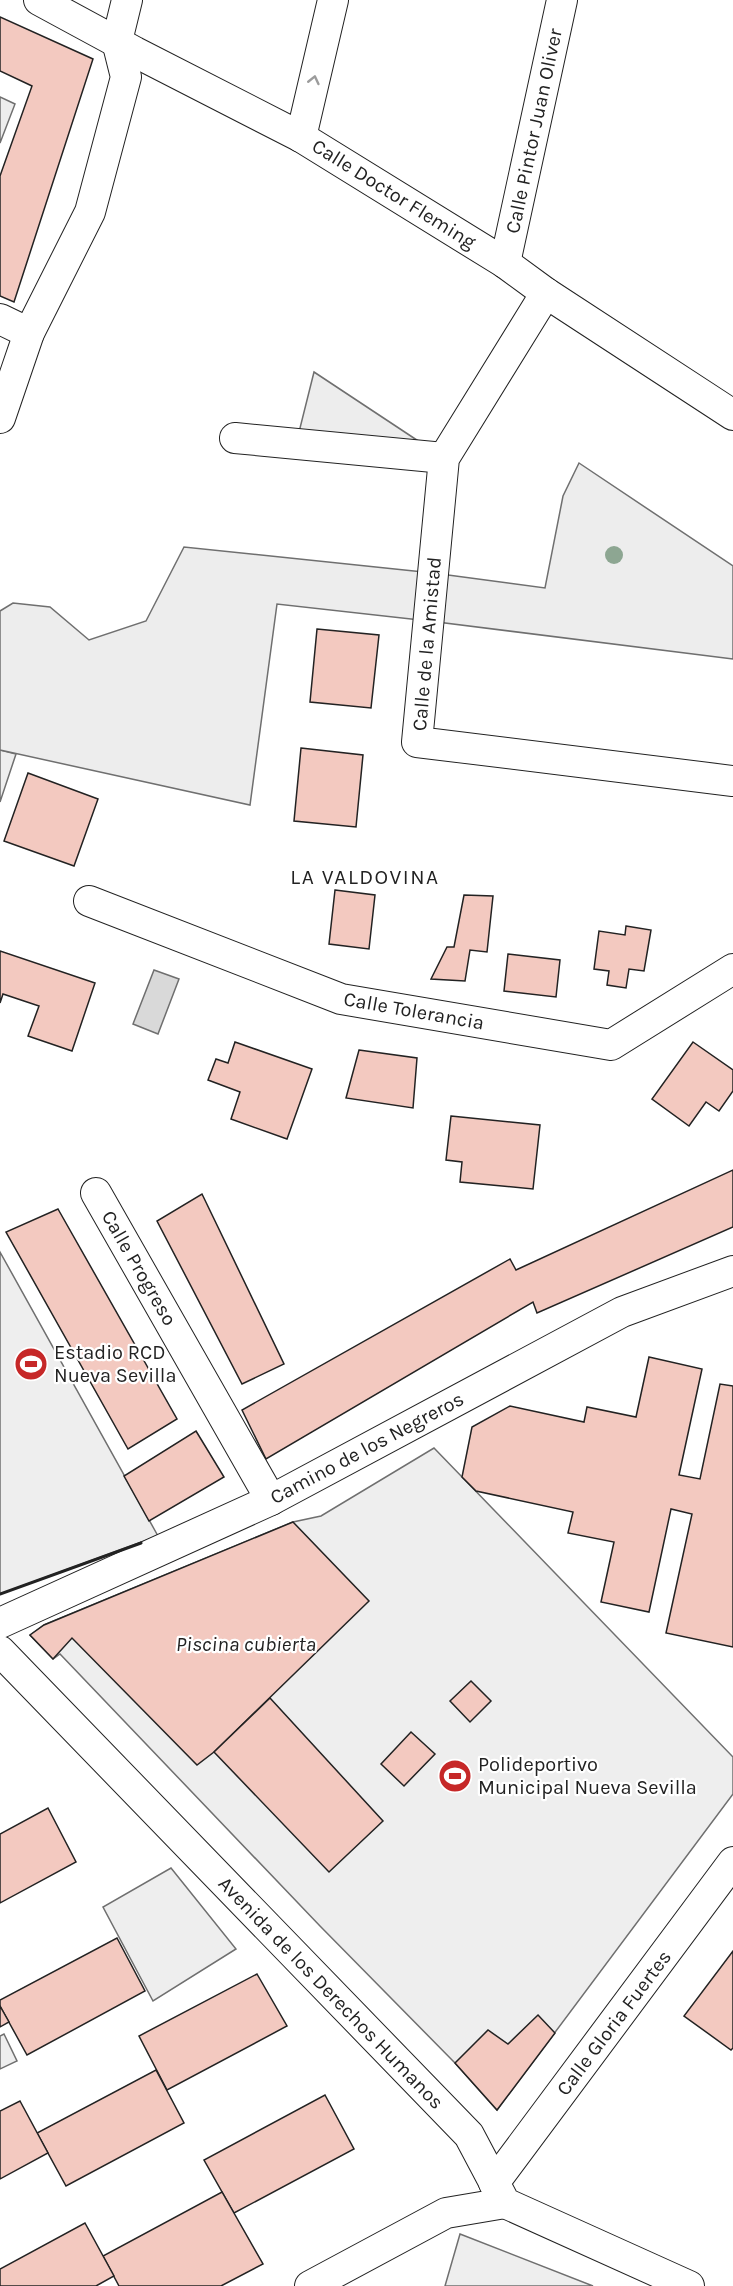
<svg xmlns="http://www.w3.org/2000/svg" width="733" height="2286" font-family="Karla,sans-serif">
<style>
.green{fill:#eee;stroke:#6f6f6f;stroke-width:1.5}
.parking{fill:#ededed;stroke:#6f6f6f;stroke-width:1.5}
.water{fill:#d9d9d9;stroke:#6f6f6f;stroke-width:1.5}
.building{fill:#f3c9c0;stroke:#222;stroke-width:1.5}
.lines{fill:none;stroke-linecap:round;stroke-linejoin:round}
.minor-casing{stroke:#222;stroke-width:32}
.minor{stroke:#fff;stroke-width:30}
.wall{stroke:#222;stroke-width:3}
.tree{fill:#8da692}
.oneway{stroke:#9c9c9c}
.labels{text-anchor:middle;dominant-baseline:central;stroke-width:4.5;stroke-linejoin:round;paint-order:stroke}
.street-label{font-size:20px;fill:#222;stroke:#fff}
.poi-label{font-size:20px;fill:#222;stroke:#fff;text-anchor:start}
.neighbourhood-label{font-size:21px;letter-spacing:1.5px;fill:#222;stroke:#fff}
.water-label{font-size:21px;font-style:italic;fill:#222;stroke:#fff}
</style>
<rect width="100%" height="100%" fill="#fff"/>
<g class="green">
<path d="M 0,750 L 16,754 L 0,802 Z"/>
<path d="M 0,1252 L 158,1536 L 0,1594 Z"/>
<path d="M 434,1448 L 733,1757 L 733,1794 L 497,2110 L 455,2063 L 320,1926 L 60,1654 L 53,1659 L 30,1635 L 44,1625 L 293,1522 L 321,1516 Z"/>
<path d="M 171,1868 L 236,1949 L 153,2001 L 103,1907 Z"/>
<path d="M 4,2034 L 17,2061 L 0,2069 L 0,2036 Z"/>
<path d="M 460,2234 L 593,2286 L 445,2286 Z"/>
</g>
<g class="parking">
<path d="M 0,97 L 15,104 L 0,143 Z"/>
<path d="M 314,372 L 444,458 L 296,444 Z"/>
<path d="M 579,463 L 733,566 L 733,659 L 429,621 L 277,604 L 250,805 L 0,750 L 0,611 L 13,603 L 50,607 L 89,640 L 146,621 L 184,547 L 433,573 L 545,588 L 563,496 Z"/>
</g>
<path class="water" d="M 154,970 L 179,979 L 158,1034 L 133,1024 Z"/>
<g class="building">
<path d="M 0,17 L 93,59 L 14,302 L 0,296 L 0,176 L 32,86 L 0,71 Z"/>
<path d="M 317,629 L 379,635 L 371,708 L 310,702 Z"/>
<path d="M 301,748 L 363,755 L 356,827 L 294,821 Z"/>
<path d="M 28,773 L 98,799 L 74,866 L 4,841 Z"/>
<path d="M 335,890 L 375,895 L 369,949 L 329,944 Z"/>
<path d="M 464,895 L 493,896 L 487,952 L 470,950 L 465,981 L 431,979 L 447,947 L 454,947 Z"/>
<path d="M 626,926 L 651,930 L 644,971 L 629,969 L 626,988 L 607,985 L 609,971 L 594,969 L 599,931 L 625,935 Z"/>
<path d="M 0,951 L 95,983 L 72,1051 L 28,1036 L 39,1006 L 3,994 L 0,1003 Z"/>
<path d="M 508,954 L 560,960 L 556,997 L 504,991 Z"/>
<path d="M 235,1042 L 312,1069 L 287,1139 L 231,1119 L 240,1092 L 208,1080 L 216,1059 L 228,1063 Z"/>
<path d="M 693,1042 L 733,1070 L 733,1091 L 719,1111 L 706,1102 L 689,1126 L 652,1099 Z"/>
<path d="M 359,1050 L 417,1058 L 413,1108 L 346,1098 Z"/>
<path d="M 451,1116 L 540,1125 L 533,1189 L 460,1182 L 462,1162 L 446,1160 Z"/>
<path d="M 733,1170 L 733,1227 L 537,1313 L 533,1302 L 266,1459 L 242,1410 L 510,1259 L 516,1270 Z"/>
<path d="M 202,1194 L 284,1364 L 242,1384 L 157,1221 Z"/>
<path d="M 58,1209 L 177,1419 L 128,1449 L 6,1232 Z"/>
<path d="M 649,1357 L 702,1369 L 679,1475 L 700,1479 L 720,1384 L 733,1386 L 733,1647 L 666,1633 L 692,1514 L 671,1509 L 649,1612 L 601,1602 L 614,1542 L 568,1533 L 573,1512 L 476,1491 L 462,1477 L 472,1427 L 510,1406 L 584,1422 L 587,1407 L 636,1417 Z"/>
<path d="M 196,1431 L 224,1477 L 149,1521 L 124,1476 Z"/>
<path d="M 293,1522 L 369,1601 L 214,1752 L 197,1765 L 72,1638 L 53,1659 L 30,1635 L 44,1625 Z"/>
<path d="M 471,1681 L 491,1701 L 470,1722 L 450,1701 Z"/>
<path d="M 270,1698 L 383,1821 L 329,1872 L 214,1752 Z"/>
<path d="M 411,1732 L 435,1754 L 404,1786 L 381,1764 Z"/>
<path d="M 48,1808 L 76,1862 L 0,1903 L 0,1834 Z"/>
<path d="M 117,1938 L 145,1991 L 27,2055 L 0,2006 L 0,2000 Z"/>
<path d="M 733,1951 L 733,2048 L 731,2050 L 684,2016 Z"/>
<path d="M 257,1974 L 287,2026 L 167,2090 L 139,2036 Z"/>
<path d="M 0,2006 L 9,2022 L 0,2027 Z"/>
<path d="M 538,2015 L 555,2033 L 497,2110 L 455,2063 L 488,2030 L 508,2044 Z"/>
<path d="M 156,2070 L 184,2123 L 66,2186 L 37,2133 Z"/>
<path d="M 325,2095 L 354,2149 L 234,2213 L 204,2160 Z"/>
<path d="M 20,2101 L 48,2153 L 0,2179 L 0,2111 Z"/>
<path d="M 222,2192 L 263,2264 L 221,2286 L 119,2286 L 103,2256 Z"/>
<path d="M 85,2223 L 114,2276 L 96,2286 L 0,2286 L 0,2269 Z"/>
</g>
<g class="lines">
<g class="minor-casing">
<g id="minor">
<path d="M 39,0 L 135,52 L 301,137 L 505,263 L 546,293 L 733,415"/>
<path d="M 301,137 L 333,0"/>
<path d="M 505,263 L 562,0"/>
<path d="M 546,293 L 444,458 L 417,742 L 733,781"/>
<path d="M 0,319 L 29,333"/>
<path d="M 0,418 L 29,333 L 90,212 L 126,77 L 117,41 L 127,0"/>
<path d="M 235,438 L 444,458"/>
<path d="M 89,901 L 341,999 L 611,1045 L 733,969"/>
<path d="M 96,1193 L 271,1500"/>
<path d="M 0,1623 L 271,1500 L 622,1312 L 733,1271"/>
<path d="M 0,1651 L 469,2135 L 505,2203 L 689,2286"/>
<path d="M 494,2183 L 733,1862"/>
<path d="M 310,2286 L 446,2213 L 505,2203"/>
</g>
</g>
<use href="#minor" class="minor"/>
<path class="wall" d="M 0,1594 L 141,1543"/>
</g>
<circle class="tree" cx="614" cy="555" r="9"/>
<defs><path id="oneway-chevron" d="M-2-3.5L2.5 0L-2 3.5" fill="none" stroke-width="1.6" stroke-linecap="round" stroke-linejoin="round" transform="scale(1.5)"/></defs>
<use class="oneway" href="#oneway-chevron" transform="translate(314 80) rotate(-77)"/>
<defs>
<g id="stadium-disc" transform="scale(1.725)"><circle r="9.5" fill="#c62828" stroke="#fff"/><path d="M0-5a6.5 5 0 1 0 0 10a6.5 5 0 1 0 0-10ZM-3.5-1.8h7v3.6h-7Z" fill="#fff"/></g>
</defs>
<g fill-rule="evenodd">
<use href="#stadium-disc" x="31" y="1364"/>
<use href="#stadium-disc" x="455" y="1776"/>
</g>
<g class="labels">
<g class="street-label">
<text transform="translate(534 131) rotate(-78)">Calle Pintor Juan Oliver</text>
<text transform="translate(394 194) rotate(32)">Calle Doctor Fleming</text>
<text transform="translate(427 644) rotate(-85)">Calle de la Amistad</text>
<text transform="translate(414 1011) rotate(10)">Calle Tolerancia</text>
<text transform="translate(139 1268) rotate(60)">Calle Progreso</text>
<text transform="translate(367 1448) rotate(-28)">Camino de los Negreros</text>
<text transform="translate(331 1993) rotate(46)">Avenida de los Derechos Humanos</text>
<text transform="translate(614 2023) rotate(-53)">Calle Gloria Fuertes</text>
</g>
<g class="poi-label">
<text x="54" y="1352">Estadio RCD<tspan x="54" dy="23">Nueva Sevilla</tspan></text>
<text x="478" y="1764">Polideportivo<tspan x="478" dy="23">Municipal Nueva Sevilla</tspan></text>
</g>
<g class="neighbourhood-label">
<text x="365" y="877">LA VALDOVINA</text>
</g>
<g class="water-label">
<text x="246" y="1644">Piscina cubierta</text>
</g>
</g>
</svg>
